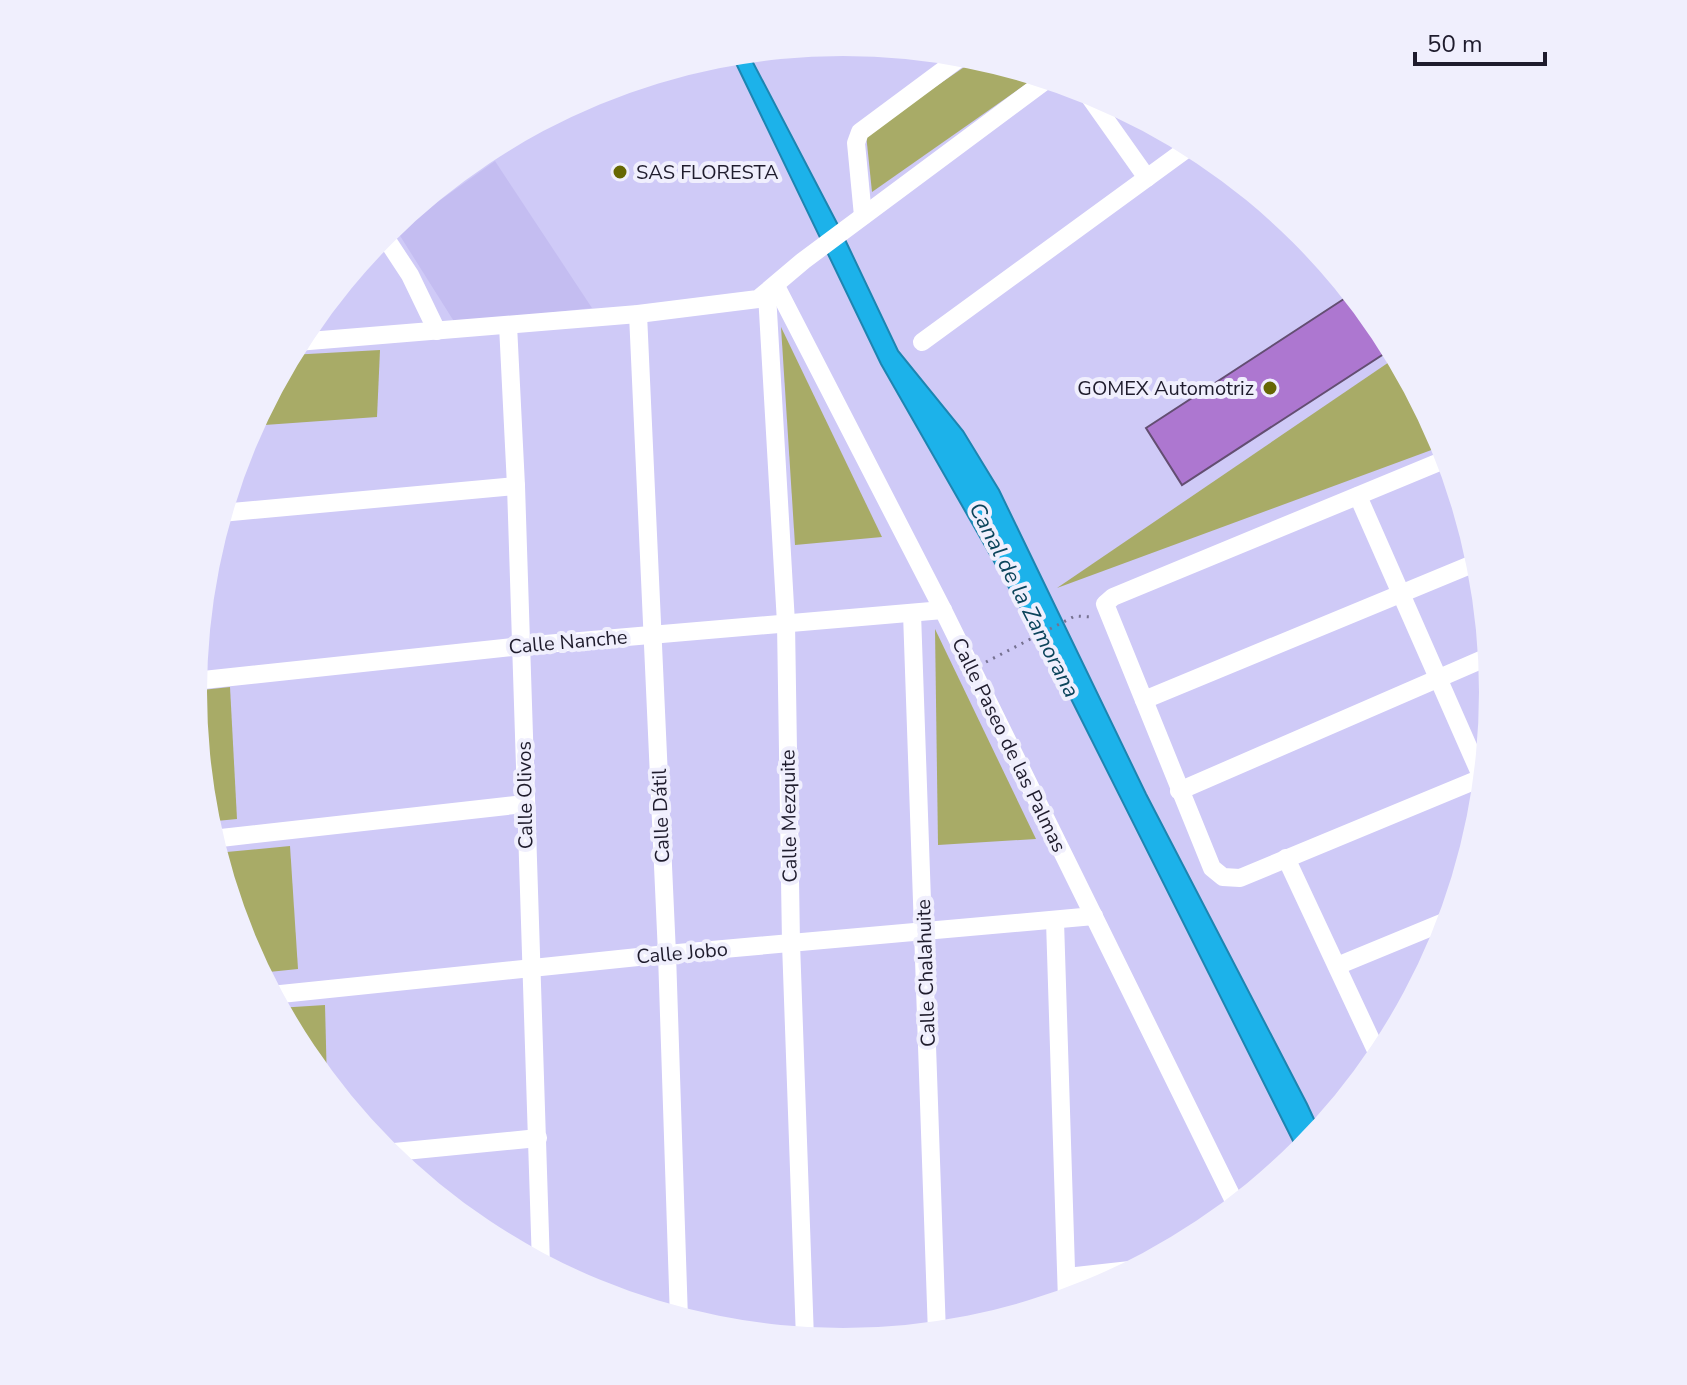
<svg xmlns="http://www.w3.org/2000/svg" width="1687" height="1385" font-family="'Nunito Sans',sans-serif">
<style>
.built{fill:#c4bdf1}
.green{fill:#a8ab67}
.water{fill:#1cb2ea;stroke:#1d85b1;stroke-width:2}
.building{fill:#ad77d0;stroke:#634e72;stroke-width:2}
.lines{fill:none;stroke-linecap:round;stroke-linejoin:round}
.path{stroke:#757190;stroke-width:3;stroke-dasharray:2 6;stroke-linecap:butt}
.minor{stroke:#fff;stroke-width:18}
.poi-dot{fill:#666703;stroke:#f0effd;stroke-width:3}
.labels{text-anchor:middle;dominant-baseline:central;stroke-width:8;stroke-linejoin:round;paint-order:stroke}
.poi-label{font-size:20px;fill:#1f1c2d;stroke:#f0effd;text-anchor:start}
.street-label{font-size:20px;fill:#1f1c2d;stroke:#f0effd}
.water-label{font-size:22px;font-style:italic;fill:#0b445b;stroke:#f0effd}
</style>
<rect width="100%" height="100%" fill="#cfcaf7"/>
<path class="built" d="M 495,161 L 592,308 L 455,323 L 397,231 Z"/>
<g class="green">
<path d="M 979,57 L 1039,75 L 872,192 L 866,134 Z"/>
<path d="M 781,327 L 882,537 L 795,545 Z"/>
<path d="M 380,350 L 377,417 L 252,426 L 290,355 Z"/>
<path d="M 1398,356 L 1445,445 L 1057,588 Z"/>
<path d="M 935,629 L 1036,839 L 938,845 Z"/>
<path d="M 230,687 L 237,819 L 206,822 L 193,691 Z"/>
<path d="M 290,846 L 298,969 L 259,973 L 242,941 L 216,853 Z"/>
<path d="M 325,1005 L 327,1084 L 302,1054 L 278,1008 Z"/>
</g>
<path class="water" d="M 747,51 L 840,229 L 898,351 L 963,431 L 999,490 L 1146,794 L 1307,1104 L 1320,1132 L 1300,1155 L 1060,677 L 881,364 L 731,53 Z"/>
<path class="building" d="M 1353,293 L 1393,348 L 1182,485 L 1146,428 Z"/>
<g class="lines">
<path class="path" d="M 986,662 L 1075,616 L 1091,617"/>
<g class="minor">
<path d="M 1084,89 L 1147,178"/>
<path d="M 863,216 L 856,143 L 860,132 L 965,54"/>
<path d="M 383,234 L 410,275 L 437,331"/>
<path d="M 776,286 L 943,610 L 1237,1207"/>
<path d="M 767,294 L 786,623 L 791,943 L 805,1339"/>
<path d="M 638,314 L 667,954 L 679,1319"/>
<path d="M 508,325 L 516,486 L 541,1265"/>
<path d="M 297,342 L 638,314 L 758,299 L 803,261 L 1049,78"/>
<path d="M 922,342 L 1192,145"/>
<path d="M 1449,458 L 1113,597 L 1105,604 L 1212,868 L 1223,877 L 1240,878 L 1486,776"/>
<path d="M 1358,496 L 1482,778"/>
<path d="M 221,513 L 516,486"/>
<path d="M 912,613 L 937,1334"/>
<path d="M 194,681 L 522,646 L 943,610"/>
<path d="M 1144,700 L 1480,561"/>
<path d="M 1179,791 L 1490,656"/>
<path d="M 212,839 L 524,804"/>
<path d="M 1286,858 L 1380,1059"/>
<path d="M 1055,921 L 1067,1301"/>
<path d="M 1337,966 L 1451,919"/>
<path d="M 271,995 L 667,954 L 1094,916"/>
<path d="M 384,1153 L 538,1138"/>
<path d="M 1067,1277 L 1139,1269"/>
</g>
</g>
<g class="poi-dot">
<circle cx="620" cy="172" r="8"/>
<circle cx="1270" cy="388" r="8"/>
</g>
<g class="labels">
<g class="poi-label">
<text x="636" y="172">SAS FLORESTA</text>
<text x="1254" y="388" text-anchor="end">GOMEX Automotriz</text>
</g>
<g class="street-label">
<text transform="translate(568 642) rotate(-5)">Calle Nanche</text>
<text transform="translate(1009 745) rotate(64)">Calle Paseo de las Palmas</text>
<text transform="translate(525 795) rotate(-91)">Calle Olivos</text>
<text transform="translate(661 816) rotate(-92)">Calle Dátil</text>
<text transform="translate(789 816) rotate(-91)">Calle Mezquite</text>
<text transform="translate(682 953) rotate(-5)">Calle Jobo</text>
<text transform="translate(926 973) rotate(-92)">Calle Chalahuite</text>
</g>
<g class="water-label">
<text transform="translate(1024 600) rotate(63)">Canal de la Zamorana</text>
</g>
</g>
<path d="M0 0H1687V1385H0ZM207 692a636 636 0 1 1 1272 0a636 636 0 1 1-1272 0Z" fill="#f0effd" fill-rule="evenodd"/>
<path d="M1415 52v12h130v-12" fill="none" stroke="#1f1c2d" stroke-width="4"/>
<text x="1427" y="52" font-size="24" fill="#1f1c2d" stroke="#f0effd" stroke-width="6" paint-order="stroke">50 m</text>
</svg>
